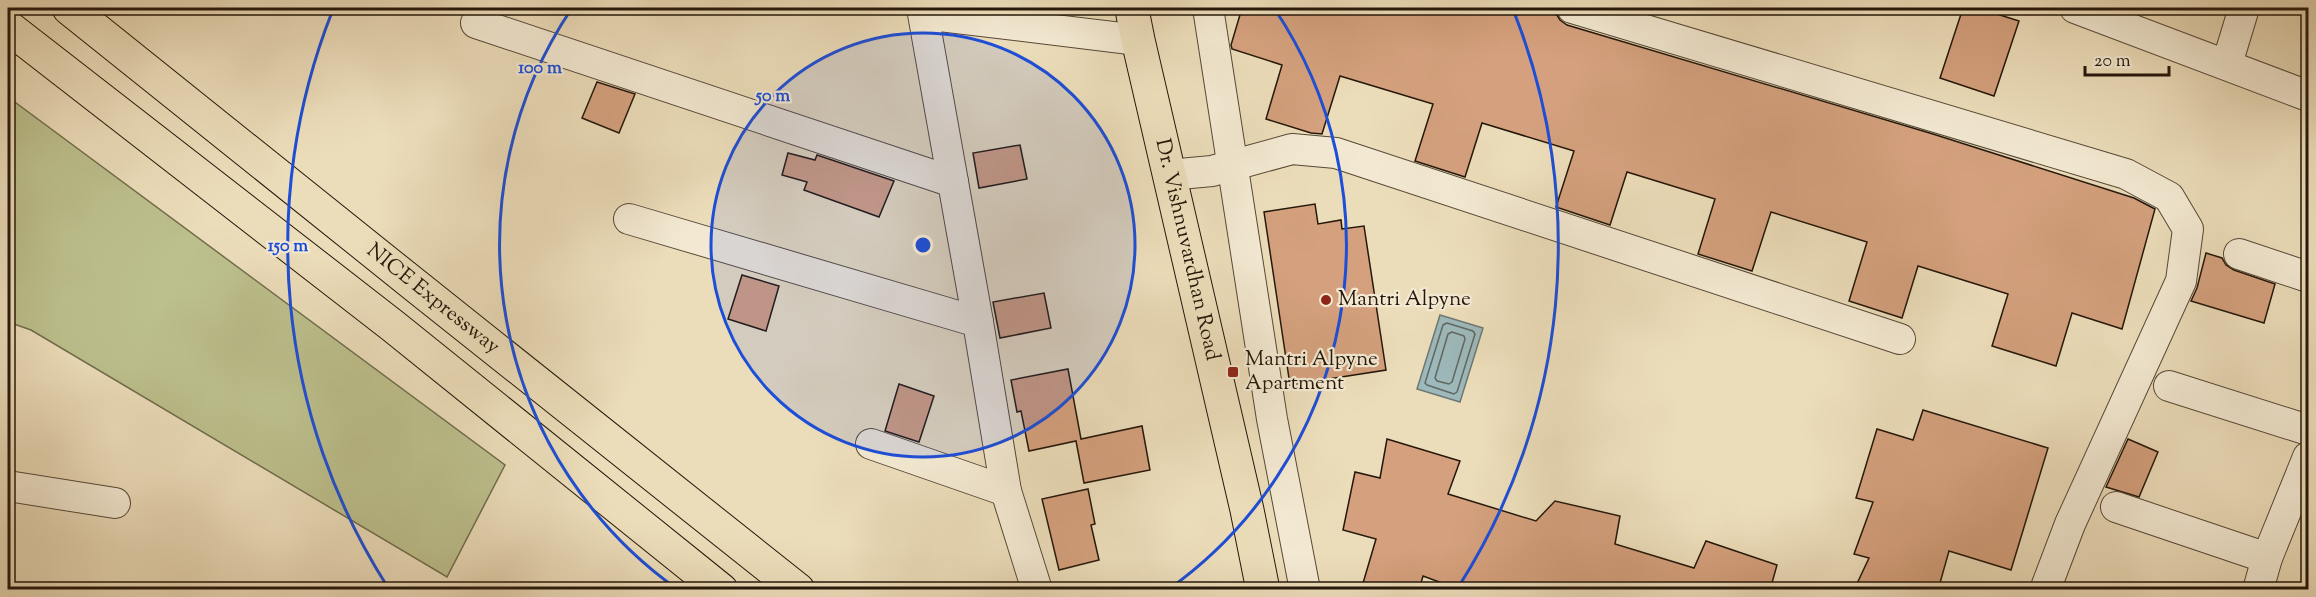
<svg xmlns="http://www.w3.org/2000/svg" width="2316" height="597" font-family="'Sorts Mill Goudy',serif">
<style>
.green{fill:#bcc08d;stroke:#706c4c;stroke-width:1.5}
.water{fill:#9db9bb;stroke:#6d7874;stroke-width:1.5}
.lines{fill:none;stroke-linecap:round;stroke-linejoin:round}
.shore{stroke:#606862;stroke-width:1.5}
.building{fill:#d4a07d;stroke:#24170a;stroke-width:1.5}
.minor-casing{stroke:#564836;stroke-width:32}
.major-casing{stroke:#24170a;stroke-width:35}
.highway-casing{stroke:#24170a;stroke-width:35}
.minor{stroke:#f3e9d2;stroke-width:30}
.major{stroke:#ecddba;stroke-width:33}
.highway{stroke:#ecddba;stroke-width:33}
.ring{fill:none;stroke:#1d4ed8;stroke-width:3}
.poi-dot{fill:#8f2418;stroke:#f3e9d2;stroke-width:2}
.labels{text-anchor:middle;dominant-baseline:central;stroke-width:4.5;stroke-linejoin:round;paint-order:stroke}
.street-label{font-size:21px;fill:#24170a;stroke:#f3e9d2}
.poi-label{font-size:21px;fill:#24170a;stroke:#f3e9d2;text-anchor:start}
.centre{fill:#1d4ed8;stroke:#f3e9d2;stroke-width:3}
.ring-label{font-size:18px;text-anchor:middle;font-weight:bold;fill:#1d4ed8;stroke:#f3e9d2;stroke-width:4.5;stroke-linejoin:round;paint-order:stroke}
</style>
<rect width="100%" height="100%" fill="#ecddba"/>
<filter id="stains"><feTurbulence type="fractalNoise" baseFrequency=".00333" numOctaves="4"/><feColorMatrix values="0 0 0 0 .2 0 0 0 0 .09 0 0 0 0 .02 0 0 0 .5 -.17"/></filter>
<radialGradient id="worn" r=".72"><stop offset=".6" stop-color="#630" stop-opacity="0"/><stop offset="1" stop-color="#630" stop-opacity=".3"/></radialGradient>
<path class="green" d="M 8,97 L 505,465 L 447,577 L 31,330 L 8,322 Z"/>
<path class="water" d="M 1440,315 L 1483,328 L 1460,402 L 1417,389 Z"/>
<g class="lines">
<g class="shore">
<path d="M 1447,323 L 1473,331 L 1475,334 L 1457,392 L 1454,394 L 1427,385 L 1425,383 L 1443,325 Z"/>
<path d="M 1452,332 L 1464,336 L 1465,339 L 1452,382 L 1449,384 L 1437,381 L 1435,378 L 1448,334 Z"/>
</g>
</g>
<g class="building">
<path d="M 1242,8 L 1533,8 L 1557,15 L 1560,20 L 1567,25 L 1933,134 L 2134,198 L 2155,209 L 2122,329 L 2072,313 L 2056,366 L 1992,346 L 2008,294 L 1918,266 L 1902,318 L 1849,301 L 1867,242 L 1771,212 L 1752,271 L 1698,254 L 1715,199 L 1627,172 L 1610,225 L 1556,207 L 1574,151 L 1482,123 L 1465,177 L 1415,161 L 1433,104 L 1340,76 L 1322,134 L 1311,133 L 1266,119 L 1282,65 L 1232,49 L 1231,45 Z"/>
<path d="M 1963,8 L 1978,8 L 2019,21 L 1994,96 L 1940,78 Z"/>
<path d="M 597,82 L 635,94 L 619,133 L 582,118 Z"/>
<path d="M 1020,145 L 1027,179 L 979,188 L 973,153 Z"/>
<path d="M 788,153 L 815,160 L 817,155 L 894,181 L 879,217 L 804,190 L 807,182 L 782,175 Z"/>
<path d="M 1315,204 L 1318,224 L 1341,220 L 1342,229 L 1364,226 L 1386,370 L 1290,385 L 1264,212 Z"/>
<path d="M 2206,253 L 2222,258 L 2226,265 L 2234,270 L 2275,284 L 2264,323 L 2191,301 L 2197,288 Z"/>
<path d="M 742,275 L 779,286 L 766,331 L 728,319 Z"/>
<path d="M 1044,293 L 1051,328 L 1000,338 L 993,302 Z"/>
<path d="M 1068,369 L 1081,439 L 1142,426 L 1150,470 L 1084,483 L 1076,441 L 1029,451 L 1021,411 L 1017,412 L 1011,380 Z"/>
<path d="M 899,384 L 934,396 L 919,442 L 885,431 Z"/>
<path d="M 1923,410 L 2048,448 L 2011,570 L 1949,551 L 1938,590 L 1854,590 L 1869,558 L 1854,554 L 1873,502 L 1856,498 L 1877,429 L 1913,440 Z"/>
<path d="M 1387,439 L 1460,461 L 1448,494 L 1536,521 L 1555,501 L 1620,516 L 1615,544 L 1694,568 L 1706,541 L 1777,565 L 1770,590 L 1461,590 L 1423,576 L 1419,590 L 1361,590 L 1376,539 L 1343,530 L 1355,472 L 1380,478 Z"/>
<path d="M 2128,439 L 2158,452 L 2139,497 L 2106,487 Z"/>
<path d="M 1088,489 L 1095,524 L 1091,525 L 1099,560 L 1059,570 L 1042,499 Z"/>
</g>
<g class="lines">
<g class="minor-casing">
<g id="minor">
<path d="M 1208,8 L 1272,419 L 1305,590"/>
<path d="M 1572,8 L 2126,174 L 2169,197 L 2188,229 L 2181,281 L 2070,524 L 2045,590"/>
<path d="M 2075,8 L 2308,96"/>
<path d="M 476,23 L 953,182"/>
<path d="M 2227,64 L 2244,8"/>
<path d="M 1169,175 L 1212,171 L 1292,149 L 1336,153 L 1900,339"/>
<path d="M 629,219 L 978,322"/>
<path d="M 2239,254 L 2308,277"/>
<path d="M 2169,386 L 2308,430"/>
<path d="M 871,444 L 1006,491 L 978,322 L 923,14 L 1138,40"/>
<path d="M 8,486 L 115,503"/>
<path d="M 1006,491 L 1037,590"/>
<path d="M 2116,507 L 2267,558"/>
<path d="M 2258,590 L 2267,558 L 2308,457"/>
</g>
</g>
<g class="major-casing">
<g id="major">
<path id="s1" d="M 1134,8 L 1133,15 L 1138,40 L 1247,510 L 1263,590"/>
</g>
</g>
<g class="highway-casing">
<g id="highway">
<path id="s2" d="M 69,8 L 416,286 L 798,590"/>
<path d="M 8,27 L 393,326 L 721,590"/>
</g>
</g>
<use href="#minor" class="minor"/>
<use href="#major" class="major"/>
<use href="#highway" class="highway"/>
</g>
<circle cx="923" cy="245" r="212" fill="#1d4ed8" fill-opacity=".12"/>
<g class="ring">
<circle cx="923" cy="245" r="212"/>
<path d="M677 589A423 423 0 0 1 572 8M1274 8A423 423 0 0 1 1169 589"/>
<path d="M387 586A635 635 0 0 1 332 12M1514 12A635 635 0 0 1 1459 586"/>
</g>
<g class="poi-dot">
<circle cx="1326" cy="300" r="6"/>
<rect x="1227" y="366" width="12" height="12" rx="3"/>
</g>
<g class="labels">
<g class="street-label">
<text stroke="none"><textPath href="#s1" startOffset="248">Dr. Vishnuvardhan Road</textPath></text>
<text stroke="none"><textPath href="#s2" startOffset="466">NICE Expressway</textPath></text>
</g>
<g class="poi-label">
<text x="1338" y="300">Mantri Alpyne</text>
<text x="1245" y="360">Mantri Alpyne<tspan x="1245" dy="24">Apartment</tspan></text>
</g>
</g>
<circle cx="923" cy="245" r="9" class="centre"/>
<g class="ring-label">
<text x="540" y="73">100 m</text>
<text x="773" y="101">50 m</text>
<text x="288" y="251">150 m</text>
</g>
<rect width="2316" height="597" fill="none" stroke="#ecddba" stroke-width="30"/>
<rect x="9" y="9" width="2298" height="579" fill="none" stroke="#24170a" stroke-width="3"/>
<rect x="15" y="15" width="2286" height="567" fill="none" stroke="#24170a" stroke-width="1.5"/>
<path d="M2085 66v9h84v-9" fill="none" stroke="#24170a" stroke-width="3"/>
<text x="2094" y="66" font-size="18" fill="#24170a" stroke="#f3e9d2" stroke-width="4.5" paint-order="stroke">20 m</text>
<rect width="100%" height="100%" filter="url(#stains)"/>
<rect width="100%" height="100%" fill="url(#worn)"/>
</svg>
